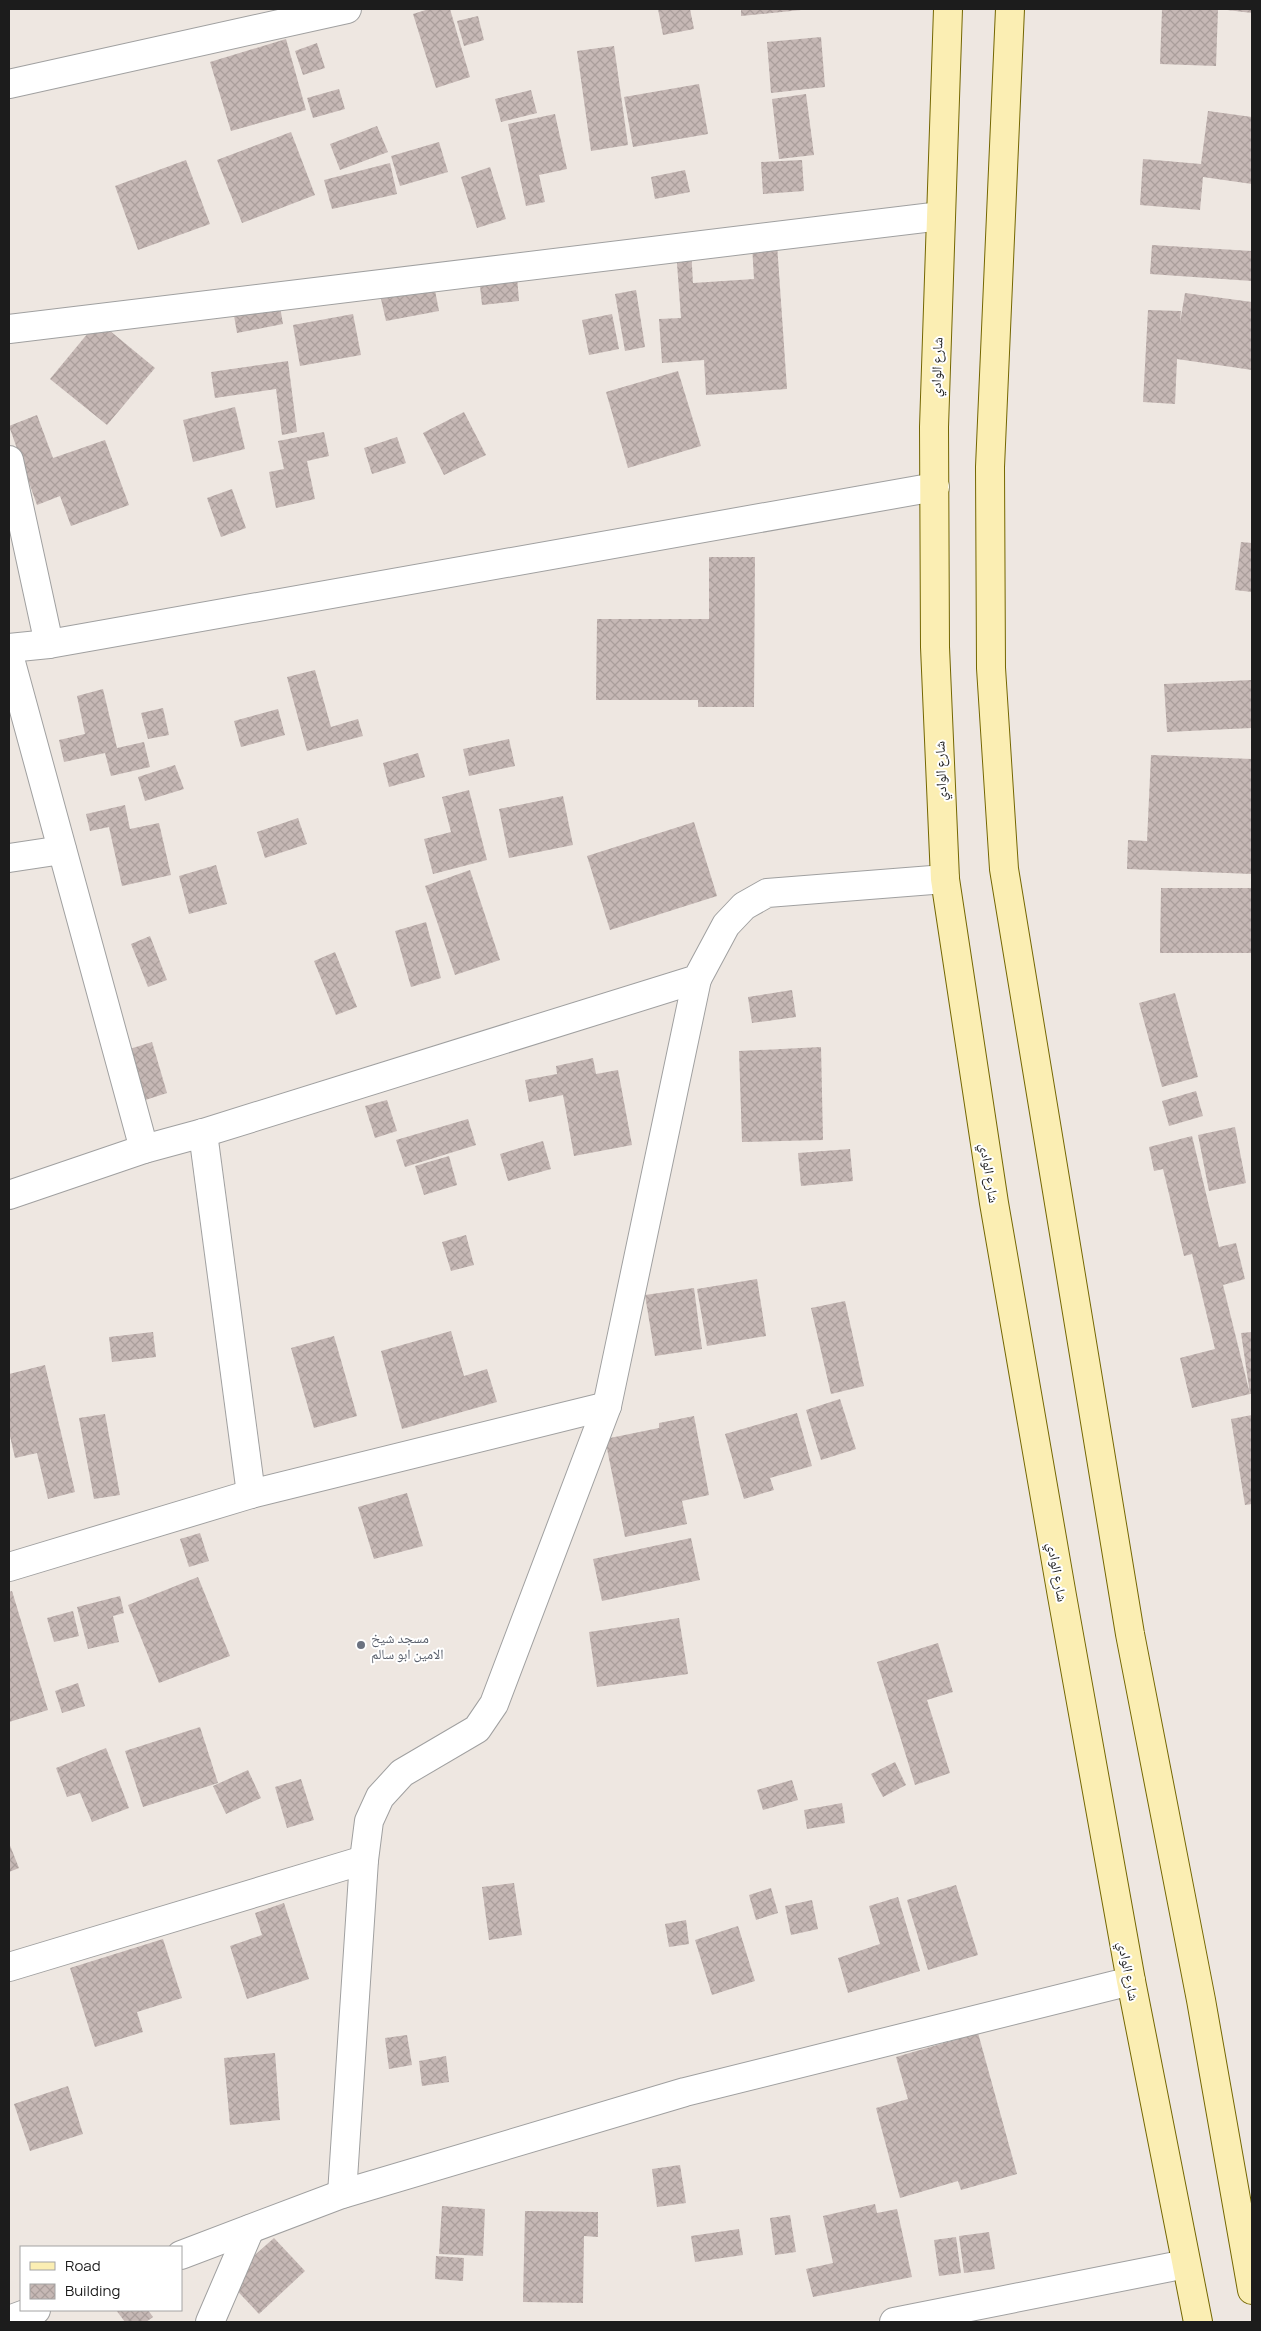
<svg xmlns="http://www.w3.org/2000/svg" width="1261" height="2331" font-family="Manrope,'Noto Naskh Arabic',sans-serif">
<style>
.building{fill:url(#building-cross-hatch)}
.lines{fill:none;stroke-linecap:round;stroke-linejoin:round}
.street-casing{stroke:#a0a0a0;stroke-width:30}
.secondary-casing{stroke:#746702;stroke-width:30}
.street{stroke:#fff;stroke-width:28}
.secondary{stroke:#fbeeb3;stroke-width:28}
.worship-dot{fill:#6b7280;stroke:#fff;stroke-width:2}
.labels{text-anchor:middle;dominant-baseline:central;stroke-width:4;stroke-linejoin:round;paint-order:stroke}
.street-label{font-size:14px;fill:#1c1c1c;stroke:#fff}
.worship-label{font-size:14px;fill:#5b616d;stroke:#fff;text-anchor:start}
</style>
<defs>
<pattern id="building-cross-hatch" width="8" height="8" patternUnits="userSpaceOnUse" patternTransform="scale(1.25)"><rect width="8" height="8" fill="#c6b8b5"/><path d="M0 0l8 8M0 8l8-8" fill="none" stroke="#aa9e9b"/></pattern>
</defs>
<rect width="100%" height="100%" fill="#eee7e1"/>
<g class="building">
<path d="M 429,9 L 450,9 L 470,77 L 436,88 L 413,14 Z"/>
<path d="M 658,9 L 690,9 L 694,29 L 663,35 Z"/>
<path d="M 741,9 L 801,9 L 801,10 L 741,16 Z"/>
<path d="M 1162,9 L 1218,9 L 1216,66 L 1160,64 Z"/>
<path d="M 1227,9 L 1252,9 L 1252,13 L 1227,10 Z"/>
<path d="M 478,16 L 484,40 L 464,46 L 457,21 Z"/>
<path d="M 821,37 L 825,87 L 771,93 L 767,42 Z"/>
<path d="M 286,39 L 306,110 L 231,131 L 210,62 Z"/>
<path d="M 317,43 L 325,68 L 303,75 L 295,51 Z"/>
<path d="M 614,46 L 628,145 L 591,151 L 577,51 Z"/>
<path d="M 699,84 L 708,134 L 633,147 L 624,97 Z"/>
<path d="M 339,89 L 345,109 L 313,118 L 307,98 Z"/>
<path d="M 531,90 L 537,113 L 501,122 L 495,99 Z"/>
<path d="M 806,94 L 814,155 L 779,159 L 772,99 Z"/>
<path d="M 1208,111 L 1252,117 L 1252,184 L 1203,177 L 1200,210 L 1140,205 L 1143,159 L 1201,164 Z"/>
<path d="M 555,114 L 567,169 L 539,175 L 545,202 L 526,206 L 508,124 Z"/>
<path d="M 377,126 L 388,152 L 340,170 L 330,144 Z"/>
<path d="M 291,132 L 315,195 L 242,223 L 217,160 Z"/>
<path d="M 439,142 L 448,172 L 400,186 L 391,156 Z"/>
<path d="M 186,160 L 210,224 L 138,250 L 115,186 Z"/>
<path d="M 802,160 L 804,191 L 763,194 L 761,162 Z"/>
<path d="M 390,163 L 397,194 L 332,209 L 324,180 Z"/>
<path d="M 490,167 L 506,219 L 477,228 L 461,177 Z"/>
<path d="M 685,170 L 690,192 L 655,199 L 651,177 Z"/>
<path d="M 777,244 L 787,389 L 706,395 L 704,360 L 662,363 L 659,319 L 681,318 L 676,250 L 691,249 L 693,283 L 754,279 L 752,245 Z"/>
<path d="M 1152,245 L 1252,251 L 1252,281 L 1150,274 Z"/>
<path d="M 516,264 L 519,301 L 482,305 L 478,267 Z"/>
<path d="M 432,275 L 439,311 L 386,321 L 378,286 Z"/>
<path d="M 636,290 L 645,347 L 625,351 L 615,294 Z"/>
<path d="M 1185,293 L 1252,302 L 1252,370 L 1177,359 L 1175,404 L 1143,402 L 1148,310 L 1181,311 L 1180,323 Z"/>
<path d="M 278,295 L 283,324 L 237,333 L 232,304 Z"/>
<path d="M 353,314 L 361,355 L 300,366 L 293,325 Z"/>
<path d="M 612,314 L 619,349 L 589,355 L 582,320 Z"/>
<path d="M 98,321 L 155,368 L 107,425 L 50,379 Z"/>
<path d="M 288,361 L 297,432 L 282,435 L 276,389 L 215,398 L 211,372 Z"/>
<path d="M 678,371 L 701,446 L 628,468 L 606,392 Z"/>
<path d="M 235,407 L 245,449 L 193,462 L 183,420 Z"/>
<path d="M 464,412 L 486,455 L 444,475 L 423,433 Z"/>
<path d="M 37,415 L 53,458 L 105,440 L 129,505 L 71,526 L 60,496 L 37,505 L 9,426 Z"/>
<path d="M 324,432 L 329,456 L 307,461 L 315,499 L 276,508 L 269,472 L 284,469 L 278,441 Z"/>
<path d="M 397,437 L 406,463 L 372,474 L 364,448 Z"/>
<path d="M 232,489 L 246,528 L 221,537 L 207,498 Z"/>
<path d="M 1241,542 L 1252,543 L 1252,592 L 1235,590 Z"/>
<path d="M 709,557 L 755,557 L 754,707 L 698,707 L 698,700 L 596,700 L 597,619 L 709,619 Z"/>
<path d="M 315,670 L 331,727 L 358,719 L 363,736 L 307,751 L 287,677 Z"/>
<path d="M 1252,680 L 1252,728 L 1167,732 L 1164,684 Z"/>
<path d="M 103,689 L 117,748 L 144,742 L 150,767 L 111,776 L 105,753 L 64,762 L 59,740 L 85,734 L 77,696 Z"/>
<path d="M 163,708 L 169,735 L 148,739 L 141,713 Z"/>
<path d="M 278,709 L 285,735 L 241,747 L 234,721 Z"/>
<path d="M 509,739 L 515,766 L 469,776 L 463,749 Z"/>
<path d="M 418,753 L 425,777 L 389,787 L 383,763 Z"/>
<path d="M 1151,755 L 1252,759 L 1252,874 L 1127,869 L 1128,840 L 1147,841 Z"/>
<path d="M 175,765 L 184,789 L 145,801 L 138,777 Z"/>
<path d="M 469,790 L 487,860 L 433,874 L 424,839 L 451,832 L 442,797 Z"/>
<path d="M 563,796 L 573,845 L 509,858 L 499,809 Z"/>
<path d="M 125,805 L 130,829 L 159,823 L 171,875 L 122,886 L 109,827 L 90,831 L 86,814 Z"/>
<path d="M 298,818 L 307,844 L 265,858 L 257,832 Z"/>
<path d="M 694,822 L 717,896 L 610,930 L 587,856 Z"/>
<path d="M 216,865 L 227,904 L 189,914 L 179,876 Z"/>
<path d="M 470,870 L 500,960 L 455,975 L 425,886 Z"/>
<path d="M 1161,888 L 1252,888 L 1252,953 L 1160,953 Z"/>
<path d="M 426,922 L 441,978 L 411,987 L 395,931 Z"/>
<path d="M 150,936 L 167,980 L 148,987 L 131,944 Z"/>
<path d="M 335,952 L 357,1007 L 336,1015 L 314,961 Z"/>
<path d="M 792,990 L 796,1017 L 752,1023 L 748,997 Z"/>
<path d="M 1175,993 L 1198,1077 L 1162,1087 L 1139,1003 Z"/>
<path d="M 152,1042 L 167,1093 L 136,1103 L 120,1052 Z"/>
<path d="M 821,1047 L 823,1140 L 742,1142 L 739,1051 Z"/>
<path d="M 593,1058 L 596,1074 L 618,1070 L 632,1145 L 574,1156 L 563,1095 L 529,1102 L 525,1080 L 557,1074 L 556,1066 Z"/>
<path d="M 1196,1091 L 1203,1116 L 1169,1126 L 1162,1101 Z"/>
<path d="M 387,1100 L 397,1131 L 375,1138 L 365,1106 Z"/>
<path d="M 468,1119 L 476,1145 L 405,1167 L 396,1140 Z"/>
<path d="M 1235,1127 L 1246,1183 L 1209,1191 L 1198,1135 Z"/>
<path d="M 1192,1136 L 1219,1247 L 1236,1243 L 1245,1279 L 1223,1285 L 1250,1394 L 1192,1408 L 1180,1358 L 1215,1349 L 1192,1254 L 1184,1256 L 1163,1169 L 1154,1171 L 1149,1147 Z"/>
<path d="M 543,1141 L 551,1169 L 508,1181 L 500,1154 Z"/>
<path d="M 850,1149 L 853,1181 L 801,1186 L 798,1153 Z"/>
<path d="M 449,1156 L 457,1185 L 424,1195 L 415,1166 Z"/>
<path d="M 466,1235 L 474,1265 L 451,1271 L 442,1242 Z"/>
<path d="M 757,1279 L 766,1336 L 707,1346 L 697,1289 Z"/>
<path d="M 694,1288 L 702,1349 L 655,1356 L 645,1295 Z"/>
<path d="M 845,1301 L 864,1386 L 831,1394 L 811,1308 Z"/>
<path d="M 451,1331 L 464,1376 L 487,1369 L 497,1402 L 402,1429 L 381,1351 Z"/>
<path d="M 153,1332 L 156,1357 L 112,1362 L 109,1337 Z"/>
<path d="M 1252,1332 L 1252,1394 L 1250,1394 L 1241,1333 Z"/>
<path d="M 334,1336 L 357,1416 L 314,1428 L 291,1348 Z"/>
<path d="M 45,1365 L 75,1492 L 48,1499 L 37,1453 L 15,1458 L 9,1432 L 9,1374 Z"/>
<path d="M 840,1399 L 856,1449 L 821,1460 L 806,1410 Z"/>
<path d="M 797,1413 L 812,1466 L 770,1478 L 774,1490 L 744,1499 L 725,1434 Z"/>
<path d="M 105,1414 L 120,1495 L 94,1499 L 79,1418 Z"/>
<path d="M 1252,1415 L 1252,1504 L 1245,1505 L 1231,1419 Z"/>
<path d="M 694,1416 L 709,1495 L 682,1501 L 687,1524 L 625,1537 L 605,1439 L 659,1428 L 659,1423 Z"/>
<path d="M 407,1493 L 423,1546 L 374,1559 L 358,1507 Z"/>
<path d="M 200,1533 L 209,1561 L 189,1567 L 180,1539 Z"/>
<path d="M 691,1538 L 700,1580 L 602,1601 L 593,1559 Z"/>
<path d="M 198,1577 L 230,1656 L 159,1683 L 128,1605 Z"/>
<path d="M 12,1591 L 48,1710 L 9,1722 L 9,1592 Z"/>
<path d="M 120,1596 L 124,1613 L 113,1616 L 119,1642 L 88,1649 L 77,1607 Z"/>
<path d="M 73,1611 L 79,1636 L 54,1642 L 47,1618 Z"/>
<path d="M 679,1618 L 688,1674 L 597,1687 L 589,1632 Z"/>
<path d="M 938,1643 L 953,1692 L 927,1700 L 950,1773 L 915,1785 L 877,1662 Z"/>
<path d="M 78,1683 L 85,1706 L 62,1713 L 55,1691 Z"/>
<path d="M 200,1727 L 218,1783 L 143,1807 L 125,1751 Z"/>
<path d="M 106,1748 L 129,1808 L 92,1822 L 80,1793 L 67,1797 L 56,1768 Z"/>
<path d="M 895,1762 L 906,1785 L 883,1797 L 871,1774 Z"/>
<path d="M 248,1770 L 261,1798 L 226,1814 L 213,1786 Z"/>
<path d="M 301,1779 L 314,1820 L 287,1828 L 275,1787 Z"/>
<path d="M 792,1780 L 798,1800 L 763,1810 L 757,1790 Z"/>
<path d="M 842,1803 L 845,1823 L 807,1829 L 804,1810 Z"/>
<path d="M 9,1843 L 19,1868 L 9,1872 Z"/>
<path d="M 514,1883 L 522,1935 L 489,1940 L 482,1887 Z"/>
<path d="M 956,1885 L 978,1955 L 928,1970 L 907,1900 Z"/>
<path d="M 771,1888 L 778,1913 L 756,1920 L 749,1895 Z"/>
<path d="M 898,1897 L 920,1971 L 848,1993 L 838,1958 L 880,1944 L 869,1906 Z"/>
<path d="M 812,1900 L 818,1929 L 791,1935 L 785,1906 Z"/>
<path d="M 284,1903 L 309,1979 L 247,1999 L 230,1946 L 262,1935 L 255,1913 Z"/>
<path d="M 686,1920 L 689,1944 L 669,1947 L 665,1924 Z"/>
<path d="M 738,1926 L 755,1981 L 712,1995 L 695,1940 Z"/>
<path d="M 163,1939 L 182,1998 L 137,2012 L 143,2032 L 95,2047 L 70,1968 Z"/>
<path d="M 978,2033 L 1017,2174 L 961,2190 L 958,2181 L 900,2198 L 876,2108 L 908,2099 L 896,2057 Z"/>
<path d="M 407,2035 L 412,2065 L 389,2069 L 385,2038 Z"/>
<path d="M 275,2053 L 280,2120 L 230,2125 L 224,2058 Z"/>
<path d="M 446,2056 L 449,2082 L 422,2086 L 419,2061 Z"/>
<path d="M 68,2086 L 83,2134 L 30,2151 L 14,2104 Z"/>
<path d="M 680,2165 L 686,2203 L 657,2207 L 652,2169 Z"/>
<path d="M 875,2204 L 877,2213 L 897,2209 L 912,2277 L 813,2297 L 806,2269 L 833,2263 L 823,2216 Z"/>
<path d="M 442,2206 L 485,2209 L 483,2256 L 439,2254 Z"/>
<path d="M 525,2211 L 598,2212 L 598,2237 L 584,2236 L 583,2303 L 523,2302 Z"/>
<path d="M 790,2215 L 796,2252 L 775,2255 L 770,2218 Z"/>
<path d="M 739,2229 L 743,2255 L 695,2262 L 691,2236 Z"/>
<path d="M 989,2232 L 995,2269 L 964,2273 L 959,2236 Z"/>
<path d="M 956,2237 L 961,2273 L 939,2276 L 934,2240 Z"/>
<path d="M 274,2238 L 305,2271 L 259,2314 L 227,2280 Z"/>
<path d="M 436,2256 L 464,2258 L 463,2281 L 435,2279 Z"/>
<path d="M 116,2310 L 148,2310 L 153,2317 L 146,2322 L 125,2322 Z"/>
</g>
<g class="lines">
<g class="street-casing">
<g id="street">
<path d="M 9,84 L 347,9"/>
<path d="M 9,329 L 941,216"/>
<path d="M 9,460 L 49,644"/>
<path d="M 9,648 L 49,644 L 935,487"/>
<path d="M 9,655 L 144,1149"/>
<path d="M 9,858 L 62,850"/>
<path d="M 203,1133 L 251,1494"/>
<path d="M 9,1195 L 144,1149 L 203,1133 L 697,979 L 726,925 L 744,906 L 767,893 L 945,879"/>
<path d="M 9,1567 L 251,1494 L 607,1406"/>
<path d="M 9,1967 L 364,1860"/>
<path d="M 342,2194 L 364,1860 L 369,1821 L 380,1797 L 402,1773 L 477,1729 L 494,1704 L 607,1406 L 697,979"/>
<path d="M 181,2255 L 342,2194 L 685,2092 L 1131,1981"/>
<path d="M 9,2320 L 36,2310"/>
<path d="M 210,2322 L 250,2229"/>
<path d="M 894,2322 L 1186,2264"/>
</g>
</g>
<g class="secondary-casing">
<g id="secondary">
<path d="M 948,9 L 934,427 L 935,647 L 945,879 L 994,1203 L 1062,1596 L 1131,1981 L 1198,2322"/>
<path d="M 1010,9 L 990,467 L 991,668 L 1004,869 L 1130,1634 L 1201,2000 L 1252,2290"/>
</g>
</g>
<use href="#street" class="street"/>
<use href="#secondary" class="secondary"/>
</g>
<circle class="worship-dot" cx="361" cy="1645" r="5"/>
<g class="labels">
<g class="street-label">
<text transform="translate(936 367) rotate(-88)">شارع الوادي</text>
<text transform="translate(940 771) rotate(-92)">شارع الوادي</text>
<text transform="translate(990 1173) rotate(81)">شارع الوادي</text>
<text transform="translate(1058 1572) rotate(80)">شارع الوادي</text>
<text transform="translate(1129 1971) rotate(79)">شارع الوادي</text>
</g>
<g class="worship-label">
<text x="371" y="1637">مسجد شيخ<tspan x="371" dy="16">الامين ابو سالم</tspan></text>
</g>
</g>
<rect width="1261" height="2331" fill="none" stroke="#1c1c1c" stroke-width="20"/>
<rect x="20" y="2246" width="162" height="65" fill="#ffffff" stroke="#a4a4a4"/>
<rect x="30" y="2262" width="25" height="8" fill="#fbeeb3" stroke="#a4a4a4"/>
<text x="65" y="2271" font-size="15" fill="#1c1c1c">Road</text>
<rect x="30" y="2284" width="25" height="15" fill="url(#building-cross-hatch)" stroke="#a4a4a4"/>
<text x="65" y="2296" font-size="15" fill="#1c1c1c">Building</text>
</svg>
